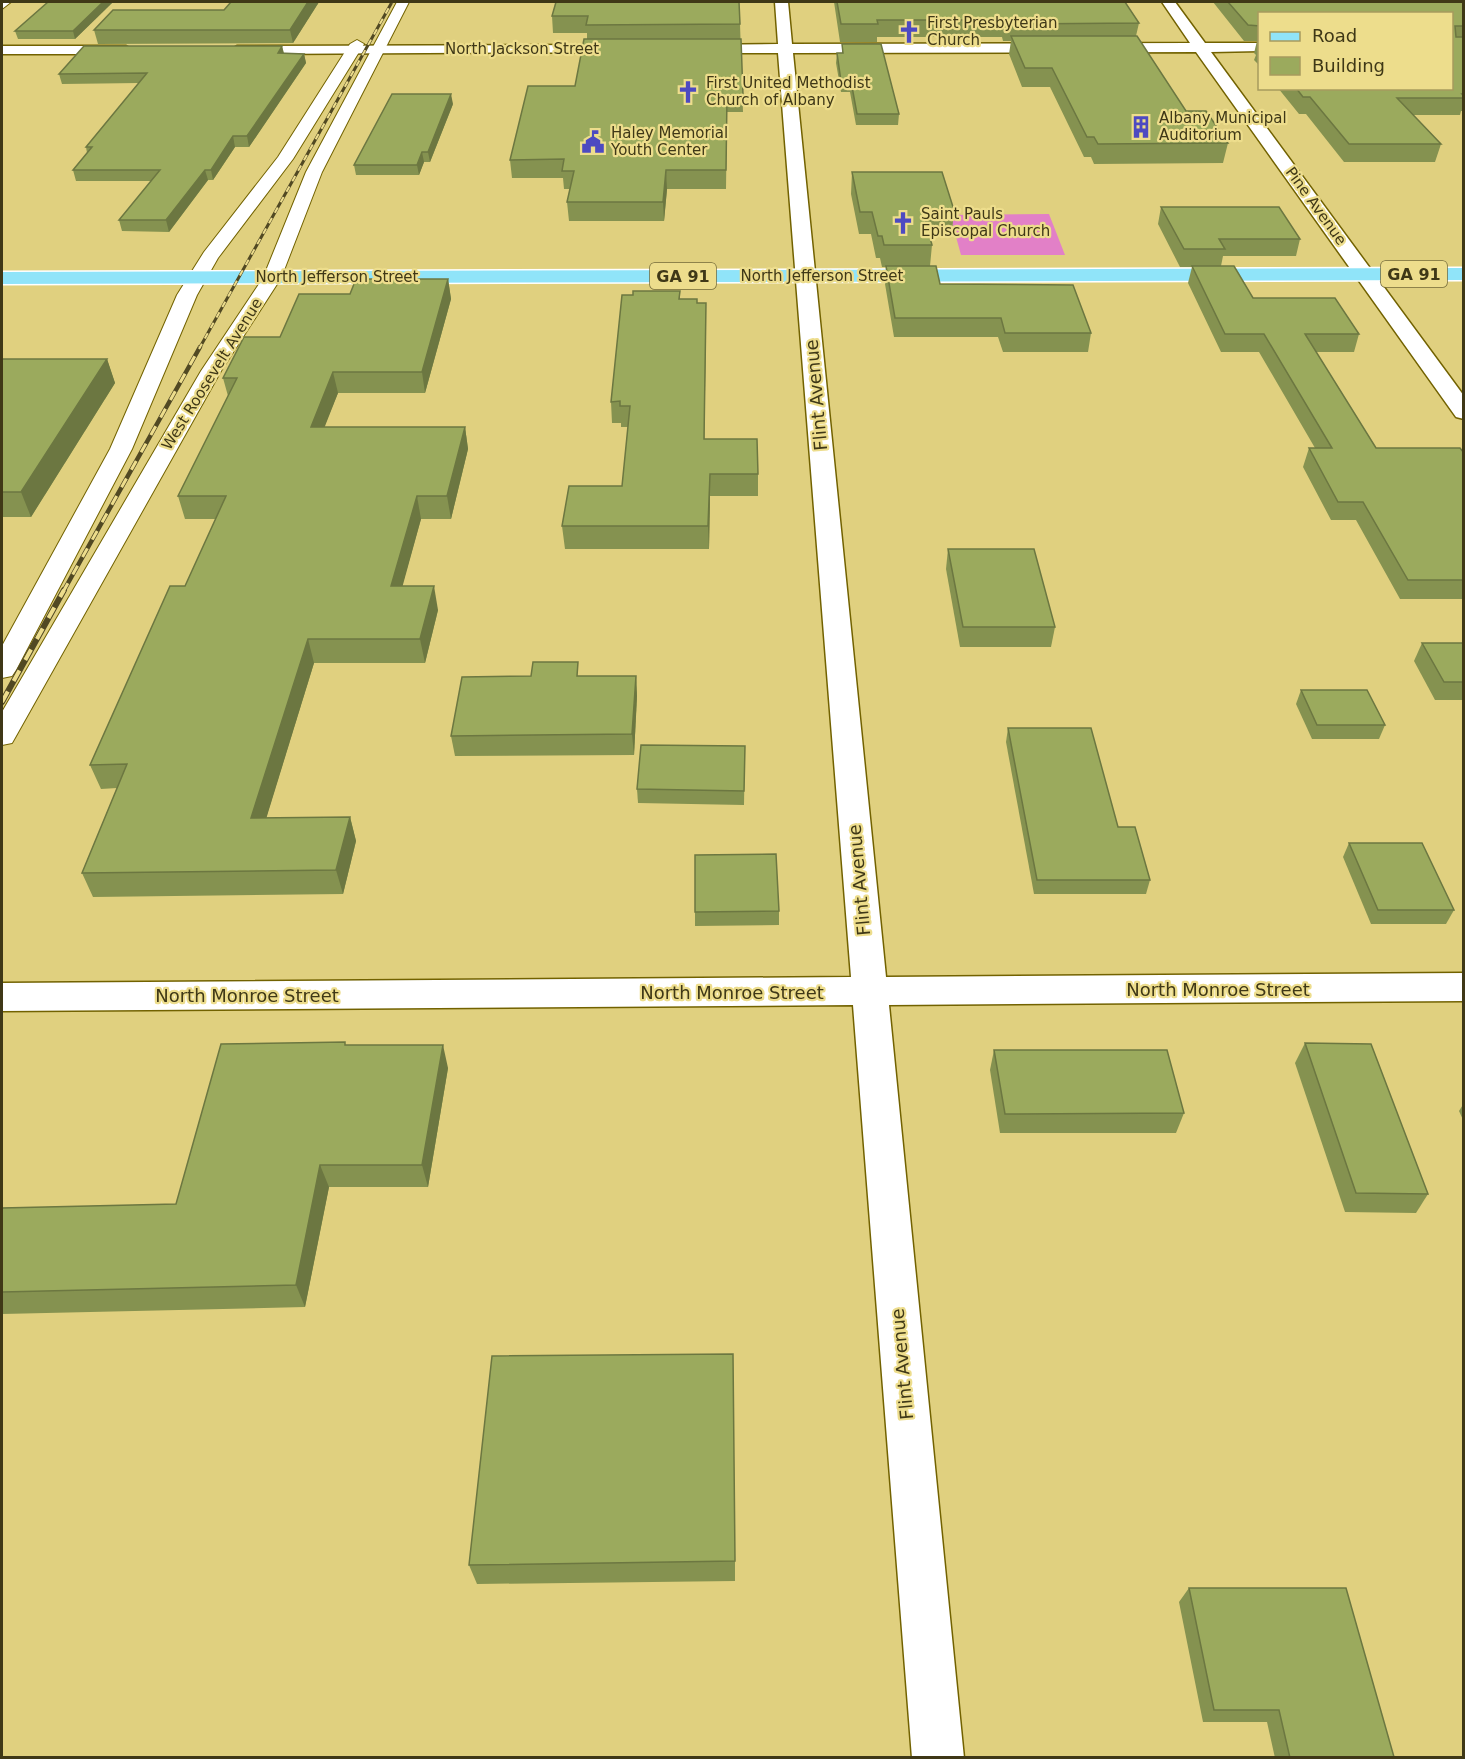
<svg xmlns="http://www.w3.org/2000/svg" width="1465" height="1759" font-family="'DejaVu Sans',sans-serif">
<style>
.green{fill:#e280c7}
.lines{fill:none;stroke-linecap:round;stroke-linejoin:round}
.street-casing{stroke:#726200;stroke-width:2}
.secondary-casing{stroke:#726200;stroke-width:3}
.primary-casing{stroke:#fff;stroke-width:3}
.street{fill:#fff;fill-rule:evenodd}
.secondary{fill:#fff;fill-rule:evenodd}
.primary{fill:#90e4f9;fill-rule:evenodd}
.rail-far2-casing{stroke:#514923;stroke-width:3}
.rail-far1-casing{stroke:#514923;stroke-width:4.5}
.rail-casing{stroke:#514923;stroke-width:6}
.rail-far2{stroke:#eddd8c;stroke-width:2;stroke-dasharray:6;stroke-linecap:butt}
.rail-far1{stroke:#eddd8c;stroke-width:3;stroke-dasharray:10;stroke-linecap:butt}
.rail{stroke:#eddd8c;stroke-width:4;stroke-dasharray:12;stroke-linecap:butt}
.wall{fill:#859250}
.shaded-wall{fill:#6c7741}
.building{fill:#9baa5d;stroke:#6c7741;stroke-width:1.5}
.labels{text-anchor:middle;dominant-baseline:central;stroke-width:4.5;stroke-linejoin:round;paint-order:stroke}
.far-poi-label{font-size:15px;fill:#3f3817;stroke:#eddd8c;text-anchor:start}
.far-street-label{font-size:15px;fill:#3f3817;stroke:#eddd8c}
.shield{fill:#eddd8c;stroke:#736a3a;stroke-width:1.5}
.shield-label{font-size:16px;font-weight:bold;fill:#3f3817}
.street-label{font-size:18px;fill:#3f3817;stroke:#eddd8c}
</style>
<rect width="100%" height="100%" fill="#e0d07f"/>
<path class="green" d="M 1049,214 L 1065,255 L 961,255 L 950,215 Z"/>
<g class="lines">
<g class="street-casing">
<g id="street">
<path d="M 2,2 L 11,2 L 2,9 Z"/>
<path d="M 397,2 L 409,2 L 322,172 L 281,278 L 221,371 L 16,736 L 12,743 L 2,745 L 2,712 L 201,371 L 263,278 L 306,172 Z"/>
<path d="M 357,40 L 364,44 L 293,159 L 218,258 L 197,295 L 132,449 L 16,670 L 12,676 L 2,678 L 2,646 L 110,449 L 177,295 L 204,252 L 278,157 L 350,44 Z"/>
</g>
</g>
<g class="secondary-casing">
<g id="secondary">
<path d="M 775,2 L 788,2 L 792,44 L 1190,43 L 1162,2 L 1175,2 L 1205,43 L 1260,43 L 1260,51 L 1211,52 L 1464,396 L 1464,419 L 1456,417 L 1196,52 L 793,53 L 886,977 L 1464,973 L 1464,1001 L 889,1005 L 964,1758 L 912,1758 L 853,1005 L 2,1011 L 2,983 L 851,977 L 778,53 L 696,53 L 689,49 L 696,45 L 778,44 Z"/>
<path d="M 627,45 L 634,49 L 632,52 L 237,54 L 230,50 L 237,46 Z"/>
<path d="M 2,46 L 126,46 L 133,50 L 126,54 L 2,54 Z"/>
</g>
</g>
<g class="primary-casing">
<path id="primary" d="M 1464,268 L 1464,280 L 2,284 L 2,272 Z"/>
</g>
<use href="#street" class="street"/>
<use href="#secondary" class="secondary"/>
<use href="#primary" class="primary"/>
<g class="rail-far2-casing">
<path id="rail-far2" d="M 199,349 L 392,2"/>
</g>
<g class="rail-far1-casing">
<path id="rail-far1" d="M 63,592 L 200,347"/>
</g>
<g class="rail-casing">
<path id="rail" d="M 2,702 L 64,590"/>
</g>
<use href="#rail-far2" class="rail-far2"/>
<use href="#rail-far1" class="rail-far1"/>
<use href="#rail" class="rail"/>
</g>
<g class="wall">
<path d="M 113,2 L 75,39 L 18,39 L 15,31 Z"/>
<path d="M 319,2 L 293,43 L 98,44 L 94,30 L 224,10 Z"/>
<path d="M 556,2 L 740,24 L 743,112 L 727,112 L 726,189 L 667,189 L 664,221 L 569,221 L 567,202 L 570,189 L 564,189 L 563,178 L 512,178 L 510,160 L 575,86 L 587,39 L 587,33 L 553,33 L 552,16 Z"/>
<path d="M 834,2 L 1125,2 L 1139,23 L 1136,36 L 1186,111 L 1228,143 L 1223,163 L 1094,164 L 1091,157 L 1084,157 L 1050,87 L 1022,87 L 1009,54 L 1011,41 L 1003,41 L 1002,37 L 877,37 L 877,42 L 840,42 Z"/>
<path d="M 1213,2 L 1462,2 L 1464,3 L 1464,111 L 1461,111 L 1460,115 L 1413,115 L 1441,144 L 1435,162 L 1344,162 L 1306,114 L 1299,114 L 1278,88 L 1452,88 L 1260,14 L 1260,66 L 1254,60 L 1256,55 L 1254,53 L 1257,41 L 1244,41 Z"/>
<path d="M 842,44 L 899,114 L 898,125 L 856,125 L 850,92 L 841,92 L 836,63 L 837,53 L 842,53 Z"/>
<path d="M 282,46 L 284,53 L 304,54 L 306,63 L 249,147 L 235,147 L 213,180 L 208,180 L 169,232 L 122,231 L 119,220 L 151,181 L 76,181 L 73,170 L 87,153 L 86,147 L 139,83 L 62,84 L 59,74 Z"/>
<path d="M 453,104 L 430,162 L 424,162 L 419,175 L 356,175 L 354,165 Z"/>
<path d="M 852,172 L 954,210 L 952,232 L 928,233 L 932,245 L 930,266 L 940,284 L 1091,333 L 1088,352 L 1003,352 L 998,337 L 894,337 L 885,284 L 886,267 L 882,267 L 880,258 L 876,258 L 871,234 L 859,234 L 851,194 Z"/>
<path d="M 1161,207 L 1300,239 L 1296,256 L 1223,256 L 1221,266 L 1253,298 L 1359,334 L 1354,352 L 1316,352 L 1376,448 L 1464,453 L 1464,599 L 1400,599 L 1356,520 L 1331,520 L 1303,467 L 1309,448 L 1315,448 L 1259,352 L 1221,352 L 1188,283 L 1192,267 L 1180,267 L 1158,224 Z"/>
<path d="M 448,279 L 451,299 L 425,393 L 338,393 L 324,427 L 465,427 L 468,449 L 451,519 L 421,519 L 402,586 L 438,610 L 425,663 L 314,663 L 266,818 L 350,817 L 356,841 L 343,894 L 93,897 L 82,873 L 117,788 L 101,789 L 90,765 L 185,586 L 216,519 L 185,519 L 178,496 L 228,396 L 223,378 L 280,337 L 350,294 Z"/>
<path d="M 680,291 L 680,299 L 697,303 L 706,303 L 704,439 L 758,474 L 758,496 L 710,496 L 709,549 L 565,549 L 562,526 L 622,486 L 628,427 L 621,427 L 621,423 L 612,423 L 611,402 L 633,295 Z"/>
<path d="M 2,359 L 107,359 L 115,383 L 31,517 L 2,517 Z"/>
<path d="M 948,549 L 1055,627 L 1051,647 L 960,647 L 946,569 Z"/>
<path d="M 1422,643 L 1464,643 L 1464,700 L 1435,700 L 1414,661 Z"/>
<path d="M 580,676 L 636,676 L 637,696 L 634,755 L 455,756 L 451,736 Z"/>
<path d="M 1301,690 L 1385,725 L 1379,739 L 1312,739 L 1296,704 Z"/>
<path d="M 1008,728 L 1118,827 L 1150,880 L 1146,894 L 1034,894 L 1006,742 Z"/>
<path d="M 745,746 L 744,805 L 638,803 L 637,789 Z"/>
<path d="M 1349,843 L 1454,910 L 1446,924 L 1371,924 L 1343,857 Z"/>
<path d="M 779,911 L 779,925 L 695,926 L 695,912 Z"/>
<path d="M 1305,1043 L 1428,1194 L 1416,1213 L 1345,1212 L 1295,1063 Z"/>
<path d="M 347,1045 L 448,1068 L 428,1187 L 329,1187 L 305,1307 L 2,1314 L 2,1208 L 176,1204 Z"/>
<path d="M 994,1050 L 1184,1113 L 1176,1133 L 1000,1133 L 990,1070 Z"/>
<path d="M 1464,1103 L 1464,1122 L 1459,1111 Z"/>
<path d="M 735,1561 L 735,1581 L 477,1584 L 469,1565 Z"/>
<path d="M 1189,1588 L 1394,1757 L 1438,1758 L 1275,1758 L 1267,1722 L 1203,1722 L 1179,1602 Z"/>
</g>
<g class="shaded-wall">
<path d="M 103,2 L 113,2 L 75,39 L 73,31 Z"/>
<path d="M 308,2 L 319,2 L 293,43 L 290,30 Z"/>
<path d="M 282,46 L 284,56 L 278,53 Z"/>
<path d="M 304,54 L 306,63 L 249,147 L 247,136 Z"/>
<path d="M 451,94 L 453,104 L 430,162 L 428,152 Z"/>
<path d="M 233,136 L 235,147 L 213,180 L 211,170 Z"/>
<path d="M 422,152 L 424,162 L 419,175 L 417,165 Z"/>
<path d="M 205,170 L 208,180 L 169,232 L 166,220 Z"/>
<path d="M 666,170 L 667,189 L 664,221 L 663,202 Z"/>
<path d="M 448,279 L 451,299 L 425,393 L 422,372 Z"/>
<path d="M 706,303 L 706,324 L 704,461 L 704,439 Z"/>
<path d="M 107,359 L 115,383 L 31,517 L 21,492 Z"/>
<path d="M 333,372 L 338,393 L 316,449 L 311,427 Z"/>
<path d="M 465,427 L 468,449 L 451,519 L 447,496 Z"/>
<path d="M 710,474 L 710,496 L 709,549 L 708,526 Z"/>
<path d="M 417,496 L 421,519 L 396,610 L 391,586 Z"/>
<path d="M 434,586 L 438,610 L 425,663 L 420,639 Z"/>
<path d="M 308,639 L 314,663 L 259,842 L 251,818 Z"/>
<path d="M 636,676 L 637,696 L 634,755 L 632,734 Z"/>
<path d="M 350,817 L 356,841 L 343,894 L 336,870 Z"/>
<path d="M 443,1045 L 448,1068 L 428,1187 L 422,1165 Z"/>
<path d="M 320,1165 L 329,1187 L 305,1307 L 296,1285 Z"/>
</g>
<g class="building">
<path d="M 48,2 L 103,2 L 73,31 L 15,31 Z"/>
<path d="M 231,2 L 308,2 L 290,30 L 94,30 L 113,10 L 224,10 Z"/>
<path d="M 556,2 L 739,2 L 740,24 L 586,25 L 588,16 L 552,16 Z"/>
<path d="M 837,2 L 1125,2 L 1139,23 L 1006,24 L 1004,20 L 877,20 L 878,24 L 841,24 Z"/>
<path d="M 1228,2 L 1462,2 L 1464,3 L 1464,26 L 1455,26 L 1456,37 L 1464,37 L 1464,94 L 1462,94 L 1464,96 L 1464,98 L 1397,98 L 1441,144 L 1349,144 L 1310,97 L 1303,97 L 1296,88 L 1452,88 L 1452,14 L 1260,14 L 1260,26 L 1248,25 Z"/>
<path d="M 1011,36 L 1137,36 L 1186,111 L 1206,111 L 1228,143 L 1098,144 L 1094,137 L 1087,137 L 1052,68 L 1025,68 Z"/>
<path d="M 584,39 L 741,39 L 743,95 L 727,95 L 726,170 L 666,170 L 663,202 L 567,202 L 574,171 L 562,171 L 564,159 L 510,160 L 528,86 L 575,86 Z"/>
<path d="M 842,44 L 881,44 L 899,114 L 857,114 L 851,81 L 841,81 L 837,53 L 843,53 Z"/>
<path d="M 84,46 L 282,46 L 278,53 L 304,54 L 247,136 L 233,136 L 211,170 L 205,170 L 166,220 L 119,220 L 160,170 L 73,170 L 92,147 L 86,147 L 147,73 L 59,74 Z"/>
<path d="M 392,94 L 451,94 L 428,152 L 422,152 L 417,165 L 354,165 Z"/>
<path d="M 852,172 L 942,172 L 954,210 L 923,211 L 932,245 L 884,245 L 882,236 L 878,236 L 872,212 L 860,212 Z"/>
<path d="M 1161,207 L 1279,207 L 1300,239 L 1219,239 L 1225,249 L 1184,249 Z"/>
<path d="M 886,266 L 936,266 L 940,284 L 1073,285 L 1091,333 L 1005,333 L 1001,318 L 895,318 Z"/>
<path d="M 1192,266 L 1234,266 L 1253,298 L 1335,298 L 1359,334 L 1305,334 L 1376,448 L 1460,448 L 1464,453 L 1464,580 L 1408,580 L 1363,502 L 1338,502 L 1309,448 L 1332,448 L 1264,334 L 1225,334 Z"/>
<path d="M 356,279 L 448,279 L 422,372 L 333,372 L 311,427 L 465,427 L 447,496 L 417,496 L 391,586 L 434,586 L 420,639 L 308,639 L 251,818 L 350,817 L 336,870 L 82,873 L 127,764 L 90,765 L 170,586 L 185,586 L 226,496 L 178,496 L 237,378 L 223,378 L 244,337 L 280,337 L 299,294 L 350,294 Z"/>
<path d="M 633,291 L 680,291 L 679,299 L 697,299 L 697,303 L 706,303 L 704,439 L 757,439 L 758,474 L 710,474 L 708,526 L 562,526 L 569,486 L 622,486 L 630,406 L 620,406 L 620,401 L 611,402 L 622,295 L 633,295 Z"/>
<path d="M 2,359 L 107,359 L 21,492 L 2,492 Z"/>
<path d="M 948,549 L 1034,549 L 1055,627 L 963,627 Z"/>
<path d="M 1422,643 L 1464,643 L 1464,682 L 1444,682 Z"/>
<path d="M 533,662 L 578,662 L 577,676 L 636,676 L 632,734 L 451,736 L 462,677 L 531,676 Z"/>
<path d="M 1301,690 L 1367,690 L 1385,725 L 1317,725 Z"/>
<path d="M 1008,728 L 1091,728 L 1118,827 L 1135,827 L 1150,880 L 1037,880 Z"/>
<path d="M 641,745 L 745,746 L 744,791 L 637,789 Z"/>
<path d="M 1349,843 L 1422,843 L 1454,910 L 1378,910 Z"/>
<path d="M 776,854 L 779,911 L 695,912 L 695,855 Z"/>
<path d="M 345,1042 L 345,1045 L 443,1045 L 422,1165 L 320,1165 L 296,1285 L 2,1292 L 2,1208 L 176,1204 L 221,1044 Z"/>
<path d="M 1305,1043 L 1371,1044 L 1428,1194 L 1356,1193 Z"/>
<path d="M 994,1050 L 1167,1050 L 1184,1113 L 1005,1114 Z"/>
<path d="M 733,1354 L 735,1561 L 469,1565 L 492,1356 Z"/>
<path d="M 1189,1588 L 1346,1588 L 1394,1757 L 1438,1758 L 1290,1758 L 1279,1710 L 1214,1710 Z"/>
</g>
<defs>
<g id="church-bare" transform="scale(1.8)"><path d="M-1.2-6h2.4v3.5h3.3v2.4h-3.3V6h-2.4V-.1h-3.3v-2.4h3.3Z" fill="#4d4ac1" stroke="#eddd8c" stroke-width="2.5" paint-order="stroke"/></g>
<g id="building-bare" transform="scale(1.8)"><path d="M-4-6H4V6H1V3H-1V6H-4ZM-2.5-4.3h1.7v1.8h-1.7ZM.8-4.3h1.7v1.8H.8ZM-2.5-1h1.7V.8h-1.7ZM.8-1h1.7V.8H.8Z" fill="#4d4ac1" stroke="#eddd8c" stroke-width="2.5" paint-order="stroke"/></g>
<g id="civic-bare" transform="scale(1.8)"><path d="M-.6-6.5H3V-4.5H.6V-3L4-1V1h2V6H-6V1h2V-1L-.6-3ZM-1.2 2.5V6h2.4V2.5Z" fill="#4d4ac1" stroke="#eddd8c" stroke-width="2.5" paint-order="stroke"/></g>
</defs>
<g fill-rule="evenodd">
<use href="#church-bare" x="909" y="32"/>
<use href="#church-bare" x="688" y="92"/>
<use href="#building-bare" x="1141" y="127"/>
<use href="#civic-bare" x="593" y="142"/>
<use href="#church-bare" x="903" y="223"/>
</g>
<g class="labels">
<g class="far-poi-label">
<text x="927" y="23">First Presbyterian<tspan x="927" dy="17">Church</tspan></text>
<text x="706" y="83">First United Methodist<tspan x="706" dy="17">Church of Albany</tspan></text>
<text x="1159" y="118">Albany Municipal<tspan x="1159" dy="17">Auditorium</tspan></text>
<text x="611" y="133">Haley Memorial<tspan x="611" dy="17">Youth Center</tspan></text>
<text x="921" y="214">Saint Pauls<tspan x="921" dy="17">Episcopal Church</tspan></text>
</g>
<g class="far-street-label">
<text x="522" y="49">North Jackson Street</text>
<text transform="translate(1316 206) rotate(54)">Pine Avenue</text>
<text x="822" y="276">North Jefferson Street</text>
<text x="337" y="277">North Jefferson Street</text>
<text transform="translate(212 374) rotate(-58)">West Roosevelt Avenue</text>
</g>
<g class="shield">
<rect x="1381" y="261" width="66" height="26" rx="4.5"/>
<rect x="650" y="263" width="66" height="26" rx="4.5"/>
</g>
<g class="shield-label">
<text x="1414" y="274">GA 91</text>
<text x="683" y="276">GA 91</text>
</g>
<g class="street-label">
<text transform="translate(816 395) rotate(-95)">Flint Avenue</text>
<text transform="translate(859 880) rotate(-95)">Flint Avenue</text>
<text x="1218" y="989">North Monroe Street</text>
<text x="732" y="992">North Monroe Street</text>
<text x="247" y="995">North Monroe Street</text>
<text transform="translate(902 1364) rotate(-95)">Flint Avenue</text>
</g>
</g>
<rect width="1465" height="1759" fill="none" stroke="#3f3817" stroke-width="6"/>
<rect x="1258" y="12" width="195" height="78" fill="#eddd8c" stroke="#a79b5d" stroke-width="1.5"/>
<rect x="1270" y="32" width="30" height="9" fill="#90e4f9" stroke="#a79b5d" stroke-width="1.5"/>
<text x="1312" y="42" font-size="18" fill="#3f3817">Road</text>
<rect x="1270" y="57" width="30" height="18" fill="#9baa5d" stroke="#a79b5d" stroke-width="1.5"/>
<text x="1312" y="72" font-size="18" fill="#3f3817">Building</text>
</svg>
